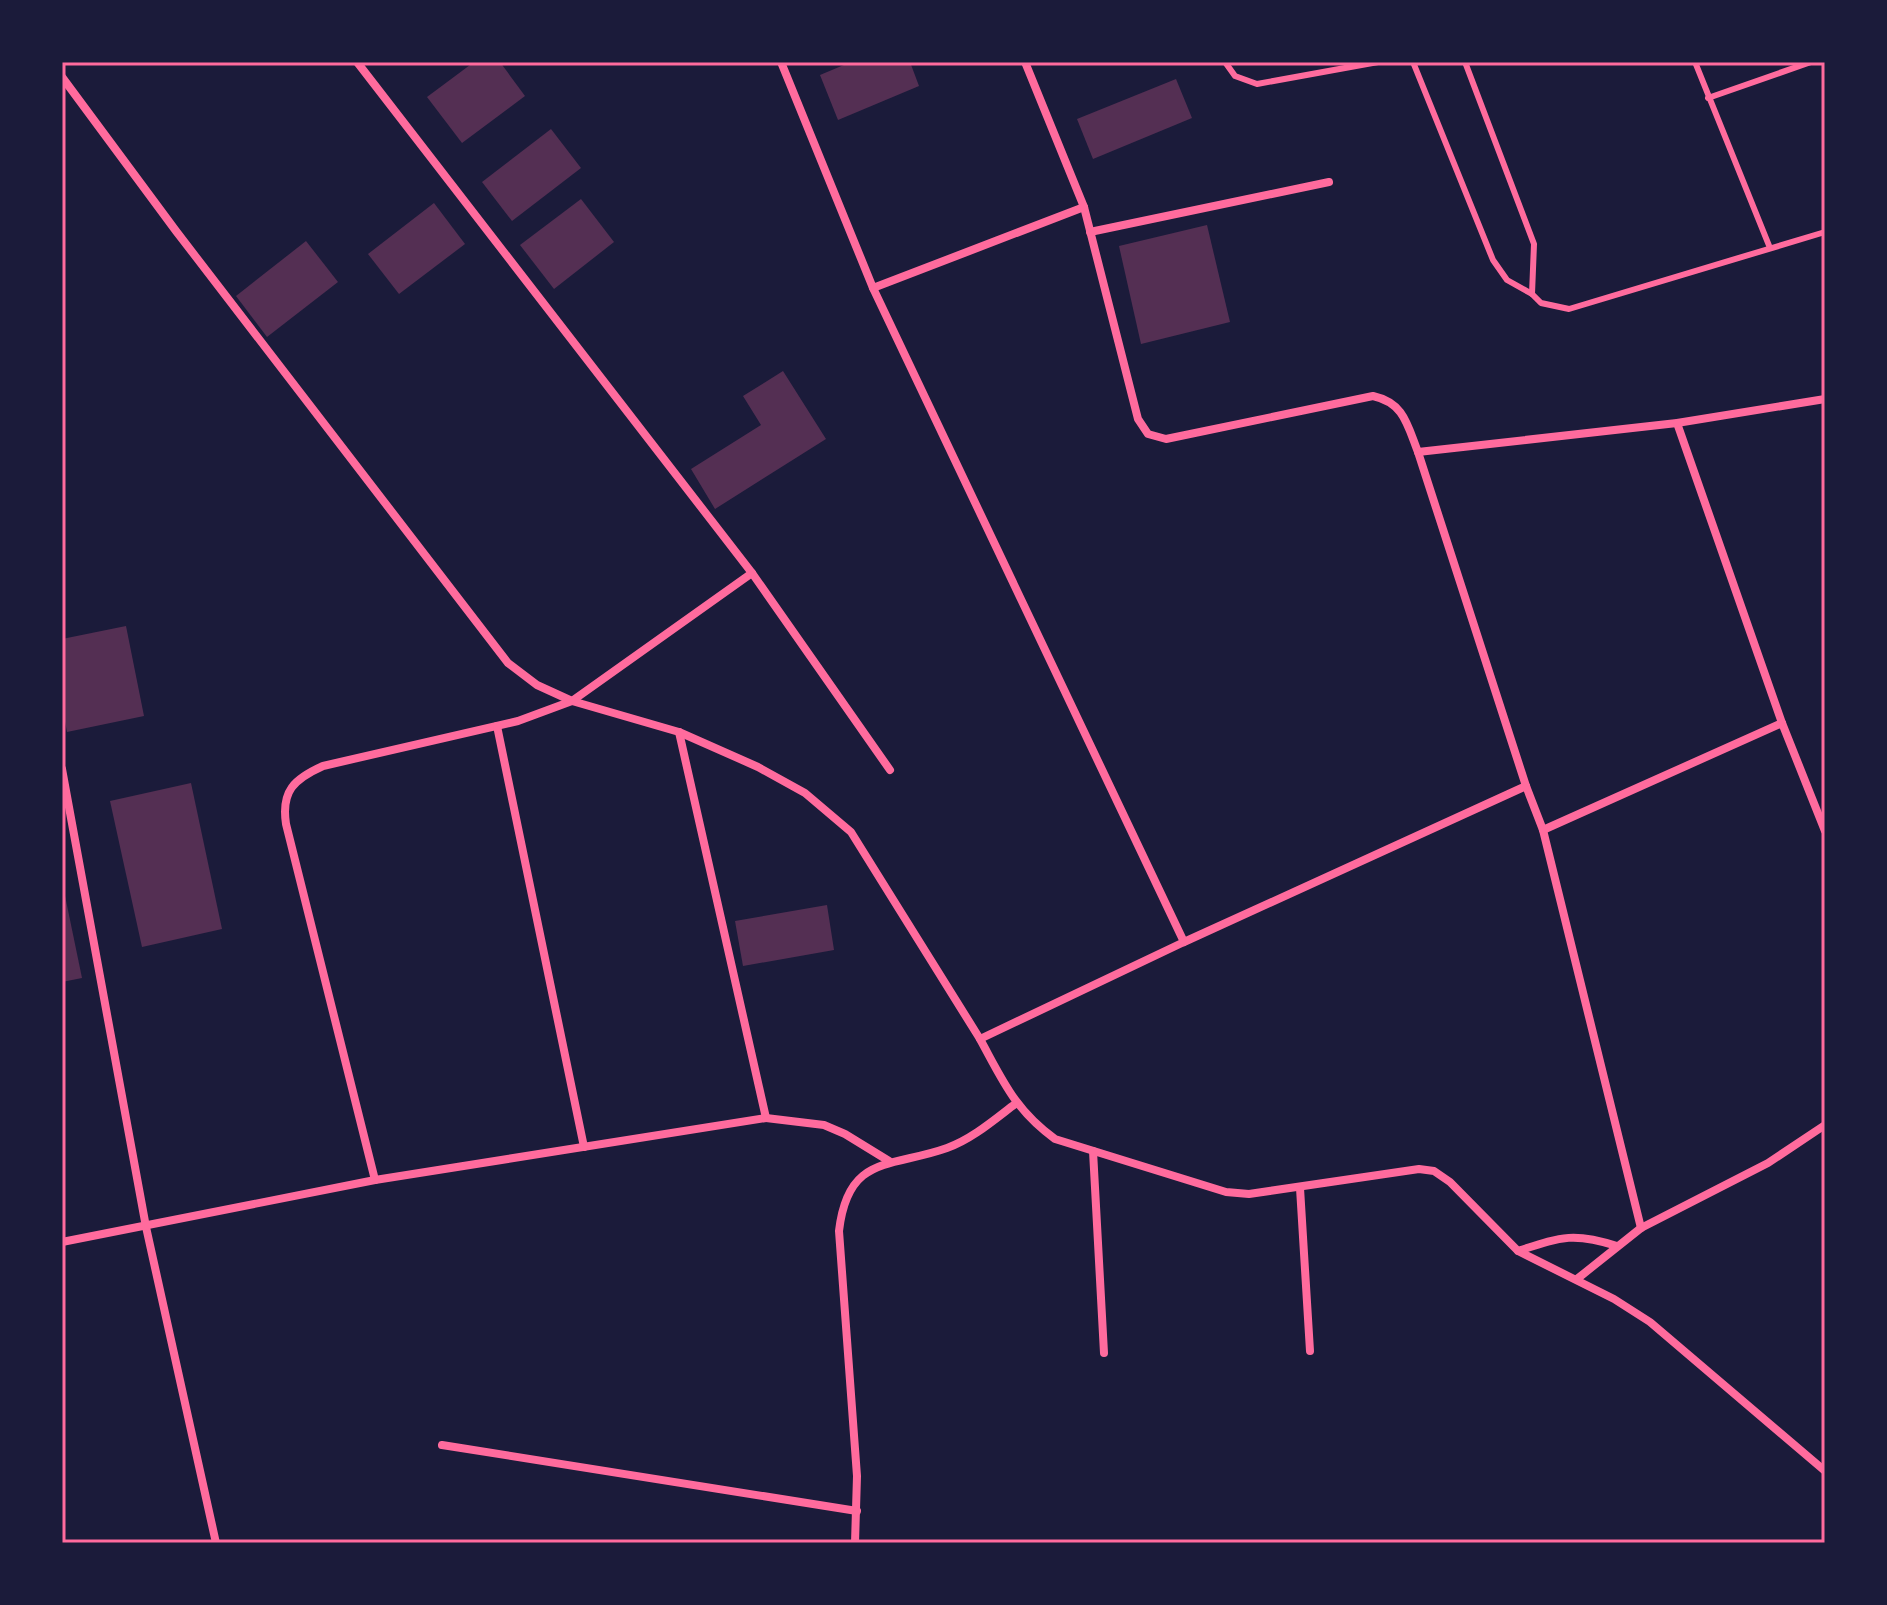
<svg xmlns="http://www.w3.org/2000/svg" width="1887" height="1605" font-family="'Varela Round',sans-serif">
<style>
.building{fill:#542f53}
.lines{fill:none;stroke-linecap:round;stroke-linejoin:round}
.service{stroke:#ff6b9d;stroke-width:6}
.minor{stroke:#ff6b9d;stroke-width:8}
.neatline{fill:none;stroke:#ff6b9d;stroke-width:3}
</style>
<rect width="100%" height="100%" fill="#1b1b3a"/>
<g class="building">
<path d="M 474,62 L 500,62 L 525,96 L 462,143 L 427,97 Z"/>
<path d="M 851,62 L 910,62 L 919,86 L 838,120 L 820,75 Z"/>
<path d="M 1176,79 L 1192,118 L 1093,159 L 1077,119 Z"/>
<path d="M 551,129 L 581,168 L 512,221 L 482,182 Z"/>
<path d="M 581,199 L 614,242 L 554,289 L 520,245 Z"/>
<path d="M 434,203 L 465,244 L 399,294 L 368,254 Z"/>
<path d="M 1207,225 L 1230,322 L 1141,344 L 1119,246 Z"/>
<path d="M 306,241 L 338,282 L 267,337 L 236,296 Z"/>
<path d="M 783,371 L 826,439 L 715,509 L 691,469 L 761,425 L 743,396 Z"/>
<path d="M 126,626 L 144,716 L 67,732 L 62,706 L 62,639 Z"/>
<path d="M 191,783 L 222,929 L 142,947 L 110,801 Z"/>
<path d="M 63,886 L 82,978 L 62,982 L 62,887 Z"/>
<path d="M 827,905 L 834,950 L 743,966 L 735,921 Z"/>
</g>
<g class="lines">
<g class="service">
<path d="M 1225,62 L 1235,76 L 1257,84 L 1378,62"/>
<path d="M 1413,62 L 1493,260 L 1507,280 L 1532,294 L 1541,303 L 1569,309 L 1825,232"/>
<path d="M 1465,62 L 1534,244 L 1532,294"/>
<path d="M 1695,62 L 1770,248"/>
<path d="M 1708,98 L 1811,62"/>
</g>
<g class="minor">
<path d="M 357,62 L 752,573 L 572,701 L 518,721 L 323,766 C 294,779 281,791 286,824 L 375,1180"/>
<path d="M 781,62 L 873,288 L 1084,207"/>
<path d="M 1025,62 L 1084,207 L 1138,419 L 1148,434 L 1166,439 L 1373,396 C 1404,403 1407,424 1418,452 L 1526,786 L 1543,830 L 1641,1228"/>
<path d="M 62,77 L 176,231 L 508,663 L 537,685 L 572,701 L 679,732 L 758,767 L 805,793 L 851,832 L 980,1039 L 1184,942 L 873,288"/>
<path d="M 1090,232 L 1329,182"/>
<path d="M 1677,423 L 1782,723 L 1825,831"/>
<path d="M 1418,452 L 1677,423 L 1825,399"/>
<path d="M 752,573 L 890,770"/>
<path d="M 497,726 L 584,1147"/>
<path d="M 62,769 L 146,1227 L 216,1543"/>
<path d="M 1543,830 L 1782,723"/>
<path d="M 1184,942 L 1526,786"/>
<path d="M 980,1039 C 1003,1081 1015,1110 1055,1139 L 1226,1192 L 1249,1194 L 1419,1169 L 1434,1171 L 1450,1182 L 1518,1251 L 1614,1299 L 1650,1322 L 1825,1471"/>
<path d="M 766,1118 L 824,1125 L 845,1134 L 889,1161"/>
<path d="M 1093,1151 L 1104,1353"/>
<path d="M 1300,1188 L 1310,1351"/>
<path d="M 62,1242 L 375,1180 L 766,1118 L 679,732"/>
<path d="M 1518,1251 C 1561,1237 1573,1232 1617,1246"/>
<path d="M 1577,1279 L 1641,1228 L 1768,1163 L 1825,1125"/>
<path d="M 442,1445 L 857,1511"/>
<path d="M 855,1543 L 857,1476 L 839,1231 C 848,1154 891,1168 947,1148 C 972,1139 994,1120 1015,1104"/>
</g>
</g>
<rect width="1887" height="1605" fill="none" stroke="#1b1b3a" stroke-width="128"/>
<rect x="64" y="64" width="1759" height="1477" class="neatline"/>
</svg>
